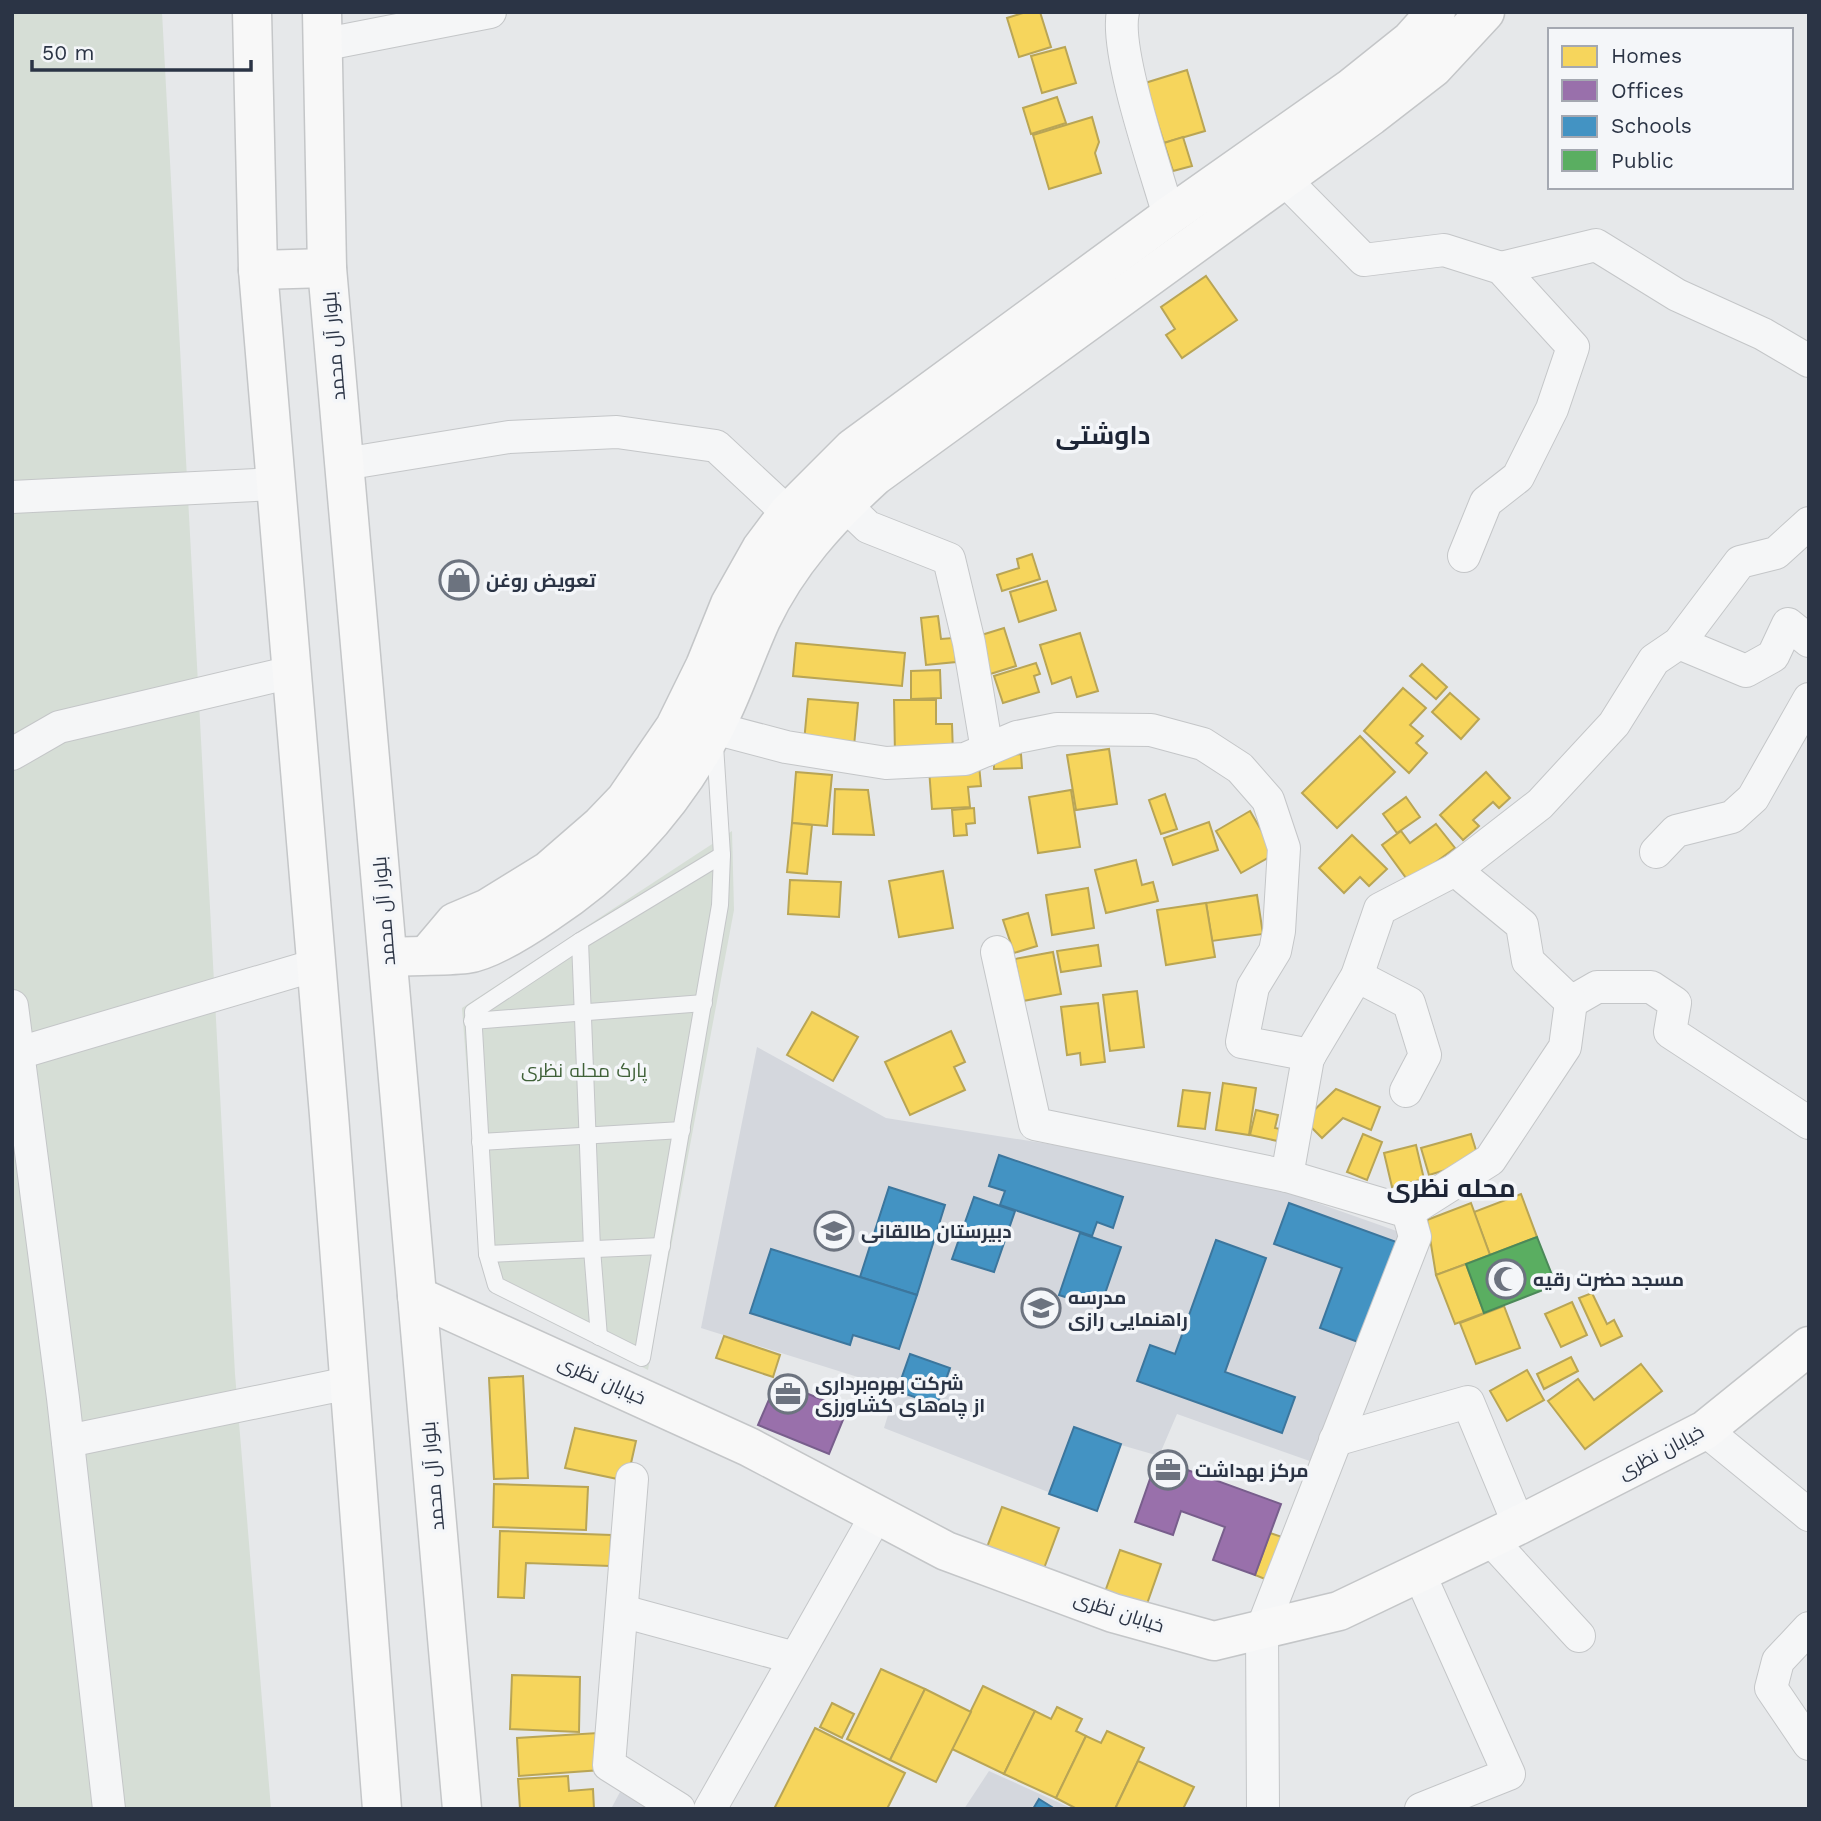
<svg xmlns="http://www.w3.org/2000/svg" width="1821" height="1821" font-family="'Work Sans',Cairo,sans-serif">
<style>
.built{fill:#d4d7dd}
.green{fill:#d6ded6}
.homes{fill:#f6d55c;stroke:#b9a555;stroke-width:2}
.offices{fill:#9970ab;stroke:#785e8c;stroke-width:2}
.schools{fill:#4393c3;stroke:#3c769d;stroke-width:2}
.public{fill:#5aae61;stroke:#4c8959;stroke-width:2}
.lines{fill:none;stroke-linecap:round;stroke-linejoin:round}
.lane-casing{stroke:#c4c6c8;stroke-width:18}
.street-casing{stroke:#c4c6c8;stroke-width:34}
.secondary-casing{stroke:#c4c6c8;stroke-width:41}
.lane{stroke:#f5f6f7;stroke-width:16}
.street{stroke:#f5f6f7;stroke-width:32}
.secondary{stroke:#f8f8f8;stroke-width:38}
.labels{text-anchor:middle;dominant-baseline:central;stroke-width:7;stroke-linejoin:round;paint-order:stroke}
.street-label{font-size:19px;fill:#2b3445;stroke:#f4f6f9}
.poi-label{font-size:19px;font-weight:bold;fill:#2b3445;stroke:#f4f6f9;text-anchor:start}
.park-label{font-size:19px;fill:#3f6138;stroke:#f4f6f9}
.district-label{font-size:26px;font-weight:bold;fill:#1d2536;stroke:#f4f6f9}
</style>
<rect width="100%" height="100%" fill="#e6e8ea"/>
<g class="built">
<path d="M 757,1047 L 886,1118 L 1235,1174 L 1408,1235 L 1321,1465 L 1177,1414 L 1159,1456 L 1121,1445 L 1097,1511 L 884,1428 L 896,1389 L 701,1328 Z"/>
<path d="M 989,1771 L 1073,1809 L 964,1809 Z"/>
<path d="M 620,1792 L 649,1809 L 611,1809 Z"/>
</g>
<g class="green">
<path d="M 12,12 L 162,12 L 235,1374 L 271,1809 L 12,1809 Z"/>
<path d="M 732,831 L 734,910 L 648,1370 L 493,1291 L 482,1266 L 462,1008 Z"/>
</g>
<g class="homes">
<path d="M 1026,12 L 1040,12 L 1051,47 L 1019,57 L 1007,18 Z"/>
<path d="M 1065,47 L 1076,83 L 1042,93 L 1031,56 Z"/>
<path d="M 1187,70 L 1205,131 L 1164,143 L 1145,83 Z"/>
<path d="M 1057,97 L 1066,123 L 1031,134 L 1023,108 Z"/>
<path d="M 1092,117 L 1099,142 L 1095,153 L 1101,173 L 1049,189 L 1033,135 Z"/>
<path d="M 1183,137 L 1192,166 L 1173,171 L 1164,143 Z"/>
<path d="M 1206,276 L 1237,320 L 1182,358 L 1166,335 L 1175,329 L 1161,307 Z"/>
<path d="M 1032,554 L 1040,579 L 1002,591 L 997,575 L 1019,568 L 1017,559 Z"/>
<path d="M 1047,581 L 1056,610 L 1019,622 L 1010,592 Z"/>
<path d="M 938,616 L 941,639 L 953,638 L 956,662 L 926,665 L 921,618 Z"/>
<path d="M 1004,628 L 1016,666 L 987,675 L 975,637 Z"/>
<path d="M 1080,633 L 1098,691 L 1077,697 L 1071,677 L 1052,684 L 1040,645 Z"/>
<path d="M 796,643 L 905,653 L 902,686 L 793,676 Z"/>
<path d="M 1036,663 L 1040,674 L 1034,676 L 1039,692 L 1003,703 L 994,676 Z"/>
<path d="M 1422,664 L 1447,687 L 1436,699 L 1410,676 Z"/>
<path d="M 940,670 L 941,698 L 911,699 L 911,671 Z"/>
<path d="M 1403,688 L 1426,708 L 1410,725 L 1423,736 L 1416,743 L 1427,753 L 1409,773 L 1364,731 Z"/>
<path d="M 1450,693 L 1479,719 L 1461,739 L 1432,712 Z"/>
<path d="M 808,699 L 858,703 L 854,746 L 804,742 Z"/>
<path d="M 894,700 L 936,700 L 936,724 L 952,724 L 953,754 L 895,755 Z"/>
<path d="M 1360,736 L 1395,772 L 1337,828 L 1302,793 Z"/>
<path d="M 1109,749 L 1117,804 L 1076,810 L 1067,755 Z"/>
<path d="M 1021,754 L 1022,768 L 994,769 L 994,756 Z"/>
<path d="M 979,765 L 981,786 L 968,787 L 970,807 L 932,809 L 929,769 Z"/>
<path d="M 796,772 L 832,775 L 827,826 L 792,823 Z"/>
<path d="M 1486,772 L 1510,798 L 1499,808 L 1493,802 L 1473,820 L 1479,826 L 1463,840 L 1440,815 Z"/>
<path d="M 835,789 L 868,790 L 874,835 L 833,834 Z"/>
<path d="M 1071,790 L 1080,847 L 1038,853 L 1029,797 Z"/>
<path d="M 1165,794 L 1177,829 L 1161,834 L 1149,800 Z"/>
<path d="M 1406,797 L 1420,817 L 1397,833 L 1383,814 Z"/>
<path d="M 974,808 L 975,823 L 966,824 L 967,835 L 954,836 L 952,810 Z"/>
<path d="M 1250,811 L 1275,854 L 1241,873 L 1216,831 Z"/>
<path d="M 1209,822 L 1218,850 L 1173,865 L 1164,838 Z"/>
<path d="M 792,823 L 812,825 L 807,874 L 787,872 Z"/>
<path d="M 1436,824 L 1455,848 L 1409,882 L 1382,845 L 1401,831 L 1410,843 Z"/>
<path d="M 1352,835 L 1387,869 L 1369,886 L 1360,877 L 1344,893 L 1319,868 Z"/>
<path d="M 1136,860 L 1142,885 L 1153,882 L 1158,901 L 1106,913 L 1095,870 Z"/>
<path d="M 943,871 L 953,928 L 899,937 L 889,881 Z"/>
<path d="M 790,880 L 841,882 L 839,917 L 788,914 Z"/>
<path d="M 1088,888 L 1094,928 L 1052,935 L 1046,895 Z"/>
<path d="M 1257,895 L 1263,934 L 1212,941 L 1206,903 Z"/>
<path d="M 1206,903 L 1215,957 L 1166,965 L 1157,910 Z"/>
<path d="M 1028,913 L 1037,946 L 1014,953 L 1003,920 Z"/>
<path d="M 1098,945 L 1101,966 L 1061,972 L 1057,951 Z"/>
<path d="M 1053,952 L 1061,994 L 1023,1001 L 1015,959 Z"/>
<path d="M 1137,991 L 1144,1047 L 1110,1051 L 1103,995 Z"/>
<path d="M 1098,1003 L 1105,1062 L 1081,1065 L 1080,1053 L 1067,1055 L 1061,1007 Z"/>
<path d="M 812,1012 L 858,1037 L 833,1081 L 787,1055 Z"/>
<path d="M 951,1031 L 965,1062 L 954,1067 L 965,1090 L 910,1115 L 885,1062 Z"/>
<path d="M 1223,1083 L 1256,1088 L 1249,1135 L 1216,1130 Z"/>
<path d="M 1336,1089 L 1380,1107 L 1371,1130 L 1343,1118 L 1322,1138 L 1304,1120 Z"/>
<path d="M 1183,1090 L 1210,1093 L 1205,1129 L 1178,1126 Z"/>
<path d="M 1256,1110 L 1278,1115 L 1275,1128 L 1285,1130 L 1282,1142 L 1250,1135 Z"/>
<path d="M 1363,1134 L 1382,1142 L 1367,1180 L 1347,1172 Z"/>
<path d="M 1471,1134 L 1479,1160 L 1429,1175 L 1421,1148 Z"/>
<path d="M 1416,1145 L 1424,1179 L 1392,1187 L 1384,1153 Z"/>
<path d="M 1521,1194 L 1537,1237 L 1490,1255 L 1474,1212 Z"/>
<path d="M 1471,1203 L 1490,1255 L 1436,1275 L 1427,1220 Z"/>
<path d="M 1466,1264 L 1484,1313 L 1455,1324 L 1436,1275 Z"/>
<path d="M 1592,1293 L 1607,1324 L 1614,1320 L 1622,1336 L 1601,1346 L 1579,1298 Z"/>
<path d="M 1572,1302 L 1587,1335 L 1561,1347 L 1545,1314 Z"/>
<path d="M 1504,1306 L 1520,1348 L 1476,1364 L 1460,1323 Z"/>
<path d="M 724,1336 L 780,1355 L 773,1377 L 716,1358 Z"/>
<path d="M 1571,1357 L 1578,1371 L 1544,1389 L 1537,1374 Z"/>
<path d="M 1641,1364 L 1662,1391 L 1585,1449 L 1548,1401 L 1578,1379 L 1594,1400 Z"/>
<path d="M 1527,1370 L 1544,1400 L 1507,1421 L 1490,1391 Z"/>
<path d="M 523,1376 L 528,1478 L 494,1479 L 489,1378 Z"/>
<path d="M 575,1428 L 636,1441 L 627,1481 L 565,1468 Z"/>
<path d="M 494,1484 L 588,1487 L 586,1530 L 493,1527 Z"/>
<path d="M 1002,1507 L 1059,1528 L 1043,1571 L 986,1550 Z"/>
<path d="M 500,1531 L 611,1535 L 610,1566 L 526,1563 L 524,1598 L 498,1597 Z"/>
<path d="M 1270,1533 L 1291,1540 L 1275,1583 L 1255,1575 Z"/>
<path d="M 1120,1550 L 1161,1564 L 1142,1618 L 1101,1603 Z"/>
<path d="M 881,1669 L 925,1689 L 890,1760 L 847,1739 Z"/>
<path d="M 512,1675 L 580,1677 L 579,1732 L 510,1729 Z"/>
<path d="M 983,1686 L 1035,1711 L 1004,1774 L 952,1749 Z"/>
<path d="M 925,1689 L 971,1712 L 936,1782 L 890,1760 Z"/>
<path d="M 832,1703 L 854,1714 L 842,1738 L 820,1727 Z"/>
<path d="M 1057,1707 L 1082,1719 L 1076,1731 L 1086,1736 L 1056,1798 L 1004,1774 L 1035,1711 L 1051,1719 Z"/>
<path d="M 815,1728 L 905,1773 L 887,1809 L 774,1809 Z"/>
<path d="M 1107,1731 L 1144,1748 L 1115,1809 L 1077,1809 L 1056,1798 L 1086,1736 L 1101,1743 Z"/>
<path d="M 598,1733 L 601,1770 L 519,1776 L 517,1738 Z"/>
<path d="M 1138,1761 L 1194,1787 L 1183,1809 L 1115,1809 Z"/>
<path d="M 568,1776 L 569,1791 L 593,1789 L 594,1809 L 520,1809 L 518,1779 Z"/>
</g>
<g class="offices">
<path d="M 777,1381 L 847,1410 L 829,1454 L 758,1425 Z"/>
<path d="M 1157,1459 L 1281,1504 L 1255,1575 L 1213,1560 L 1225,1527 L 1181,1511 L 1173,1535 L 1135,1522 Z"/>
</g>
<g class="schools">
<path d="M 999,1155 L 1123,1197 L 1113,1228 L 1097,1222 L 1092,1236 L 1000,1205 L 1005,1191 L 989,1186 Z"/>
<path d="M 889,1187 L 945,1205 L 917,1295 L 860,1277 Z"/>
<path d="M 974,1197 L 1015,1211 L 994,1272 L 952,1259 Z"/>
<path d="M 1289,1203 L 1402,1244 L 1366,1345 L 1320,1328 L 1342,1268 L 1274,1244 Z"/>
<path d="M 1080,1233 L 1121,1247 L 1100,1308 L 1059,1295 Z"/>
<path d="M 1216,1240 L 1266,1258 L 1225,1372 L 1295,1397 L 1282,1433 L 1137,1381 L 1150,1345 L 1175,1354 Z"/>
<path d="M 771,1249 L 917,1295 L 899,1349 L 853,1335 L 850,1345 L 750,1313 Z"/>
<path d="M 910,1354 L 950,1368 L 937,1405 L 897,1391 Z"/>
<path d="M 1074,1427 L 1121,1444 L 1097,1511 L 1049,1494 Z"/>
<path d="M 1039,1799 L 1055,1809 L 1033,1809 Z"/>
</g>
<path class="public" d="M 1537,1237 L 1556,1285 L 1484,1313 L 1466,1264 Z"/>
<g class="lines">
<g class="lane-casing">
<g id="lane">
<path d="M 715,745 L 722,855"/>
<path d="M 722,855 L 720,905 L 642,1358 L 496,1285 L 487,1254 L 473,1012 L 580,941 Z"/>
<path d="M 580,941 L 592,1249 L 599,1337"/>
<path d="M 472,1021 L 704,1003"/>
<path d="M 480,1142 L 682,1130"/>
<path d="M 487,1254 L 662,1246"/>
</g>
</g>
<g class="street-casing">
<g id="street">
<path d="M 1123,12 C 1114,51 1157,173 1169,216"/>
<path d="M 321,45 L 490,12"/>
<path d="M 1283,178 L 1364,260 L 1444,250 L 1501,268 L 1573,347 L 1552,409 L 1518,477 L 1486,502 L 1464,556"/>
<path d="M 1501,268 L 1596,245 L 1677,295 L 1763,334 L 1809,361"/>
<path d="M 344,464 L 509,437 L 617,432 L 716,446 L 788,513"/>
<path d="M 12,497 L 276,484"/>
<path d="M 844,504 L 868,527 L 949,559 L 969,643 L 987,750"/>
<path d="M 1679,643 L 1746,671 L 1773,656 L 1788,624 L 1809,641"/>
<path d="M 714,728 L 786,747 L 886,763 L 965,759 L 1017,737 L 1057,729 L 1151,730 L 1203,744 L 1240,768 L 1268,800 L 1284,848 L 1279,931 L 1275,951 L 1253,987 L 1242,1042 L 1310,1055"/>
<path d="M 12,754 L 59,727 L 292,672"/>
<path d="M 1656,852 L 1676,831 L 1732,817 L 1753,798 L 1809,699"/>
<path d="M 1455,870 L 1522,925 L 1528,961 L 1571,1002 L 1597,987 L 1651,987 L 1675,1003 L 1670,1032 L 1809,1123"/>
<path d="M 997,952 L 1035,1124 L 1287,1176 L 1408,1212 L 1415,1237 L 1262,1629 L 1263,1809"/>
<path d="M 1357,976 L 1409,1003 L 1425,1055 L 1406,1091"/>
<path d="M 12,1006 L 63,1398 L 109,1809"/>
<path d="M 12,1055 L 316,965"/>
<path d="M 1287,1176 L 1308,1058 L 1357,976 L 1380,909 L 1455,870 L 1540,804 L 1614,724 L 1654,660 L 1679,643 L 1740,562 L 1776,553 L 1809,523"/>
<path d="M 1408,1212 L 1490,1160 L 1565,1047 L 1571,1002"/>
<path d="M 1705,1430 L 1809,1515"/>
<path d="M 1335,1440 L 1468,1402 L 1519,1525"/>
<path d="M 68,1441 L 349,1383"/>
<path d="M 632,1479 L 609,1765 L 679,1809"/>
<path d="M 1490,1539 L 1579,1636"/>
<path d="M 1419,1573 L 1509,1774 L 1421,1809"/>
<path d="M 622,1611 L 795,1658"/>
<path d="M 1809,1628 L 1778,1661 L 1771,1688 L 1809,1744"/>
<path d="M 710,1809 L 877,1514"/>
</g>
</g>
<g class="secondary-casing">
<g id="secondary">
<path d="M 252,12 L 258,270 L 329,1115 L 382,1809"/>
<path d="M 322,12 L 327,268 L 462,1809"/>
<path d="M 258,270 L 327,268"/>
<path d="M 428,954 L 455,922 L 488,908 L 548,871 L 601,825 L 625,800 L 675,727 L 705,666 L 730,604 L 761,549 L 788,513 L 853,448 L 1169,216 L 1351,88 L 1411,40 L 1436,12"/>
<path d="M 388,957 C 414,955 441,957 467,954 C 489,951 528,926 547,913 C 613,870 665,814 705,745 C 729,705 742,662 761,620 C 788,563 829,518 875,476 L 1371,116 L 1433,68 L 1485,12"/>
<path d="M 417,1296 L 749,1447 L 946,1551 L 1113,1613 L 1214,1641 L 1339,1611 L 1519,1525 L 1705,1430 L 1809,1346"/>
</g>
</g>
<use href="#lane" class="lane"/>
<use href="#street" class="street"/>
<use href="#secondary" class="secondary"/>
</g>
<defs>
<g id="shop-ring" transform="scale(2.0125)"><circle r="9.5" fill="#f4f6f9" stroke="#6c737f" stroke-width="1.5"/><path d="M-5-2.5h2.3a2.7 3.5 0 0 1 5.4 0H5L5.5 6h-11ZM-1.5-2.5h3a1.5 2.3 0 0 0-3 0Z" fill="#6c737f"/></g>
<g id="school-ring" transform="scale(2.0125)"><circle r="9.5" fill="#f4f6f9" stroke="#6c737f" stroke-width="1.5"/><path d="M0-5L7-2L0 1L-7-2ZM-4 1L0 2.5L4 1V4Q0 6-4 4Z" fill="#6c737f"/></g>
<g id="mosque-ring" transform="scale(2.0125)"><circle r="9.5" fill="#f4f6f9" stroke="#6c737f" stroke-width="1.5"/><path d="M3.5-4.9A6 6 0 1 0 3.5 4.9A5 5 0 1 1 3.5-4.9Z" fill="#6c737f"/></g>
<g id="office-ring" transform="scale(2.0125)"><circle r="9.5" fill="#f4f6f9" stroke="#6c737f" stroke-width="1.5"/><path d="M-6-3h4V-5.5h4V-3h4V5H-6ZM-1-4.5V-3h2v-1.5ZM-6 0V1H6V0Z" fill="#6c737f"/></g>
</defs>
<g fill-rule="evenodd">
<use href="#shop-ring" x="459" y="580"/>
<use href="#school-ring" x="834" y="1231"/>
<use href="#mosque-ring" x="1506" y="1279"/>
<use href="#school-ring" x="1041" y="1308"/>
<use href="#office-ring" x="788" y="1394"/>
<use href="#office-ring" x="1168" y="1470"/>
</g>
<g class="labels">
<g class="street-label">
<text transform="translate(334 346) rotate(-95)">بلوار آل محمد</text>
<text transform="translate(384 911) rotate(-95)">بلوار آل محمد</text>
<text transform="translate(602 1380) rotate(24)">خیابان نظری</text>
<text transform="translate(1661 1452) rotate(-28)">خیابان نظری</text>
<text transform="translate(433 1476) rotate(-95)">بلوار آل محمد</text>
<text transform="translate(1119 1612) rotate(18)">خیابان نظری</text>
</g>
<g class="poi-label">
<text x="486" y="580">تعویض روغن</text>
<text x="861" y="1231">دبیرستان طالقانی</text>
<text x="1533" y="1279">مسجد حضرت رقیه</text>
<text x="1068" y="1297">مدرسه<tspan x="1068" dy="22">راهنمایی رازی</tspan></text>
<text x="815" y="1383">شرکت بهره‌برداری<tspan x="815" dy="22">از چاه‌های کشاورزی</tspan></text>
<text x="1195" y="1470">مرکز بهداشت</text>
</g>
<g class="park-label">
<text x="584" y="1070">پارک محله نظری</text>
</g>
<g class="district-label">
<text x="1103" y="435">داوشتی</text>
<text x="1451" y="1188">محله نظری</text>
</g>
</g>
<rect width="1821" height="1821" fill="none" stroke="#2b3445" stroke-width="28"/>
<rect x="1548" y="28" width="245" height="161" fill="#f4f6f9" stroke="#a4a8b1" stroke-width="2"/>
<rect x="1562" y="46" width="35" height="21" fill="#f6d55c" stroke="#a4a8b1" stroke-width="2"/>
<text x="1611" y="63" font-size="21" fill="#2b3445">Homes</text>
<rect x="1562" y="80" width="35" height="21" fill="#9970ab" stroke="#a4a8b1" stroke-width="2"/>
<text x="1611" y="98" font-size="21" fill="#2b3445">Offices</text>
<rect x="1562" y="116" width="35" height="21" fill="#4393c3" stroke="#a4a8b1" stroke-width="2"/>
<text x="1611" y="133" font-size="21" fill="#2b3445">Schools</text>
<rect x="1562" y="150" width="35" height="21" fill="#5aae61" stroke="#a4a8b1" stroke-width="2"/>
<text x="1611" y="168" font-size="21" fill="#2b3445">Public</text>
<path d="M32 60v10h219v-10" fill="none" stroke="#2b3445" stroke-width="3.5"/>
<text x="42" y="60" font-size="21" fill="#2b3445" stroke="#f4f6f9" stroke-width="5" paint-order="stroke">50 m</text>
</svg>
